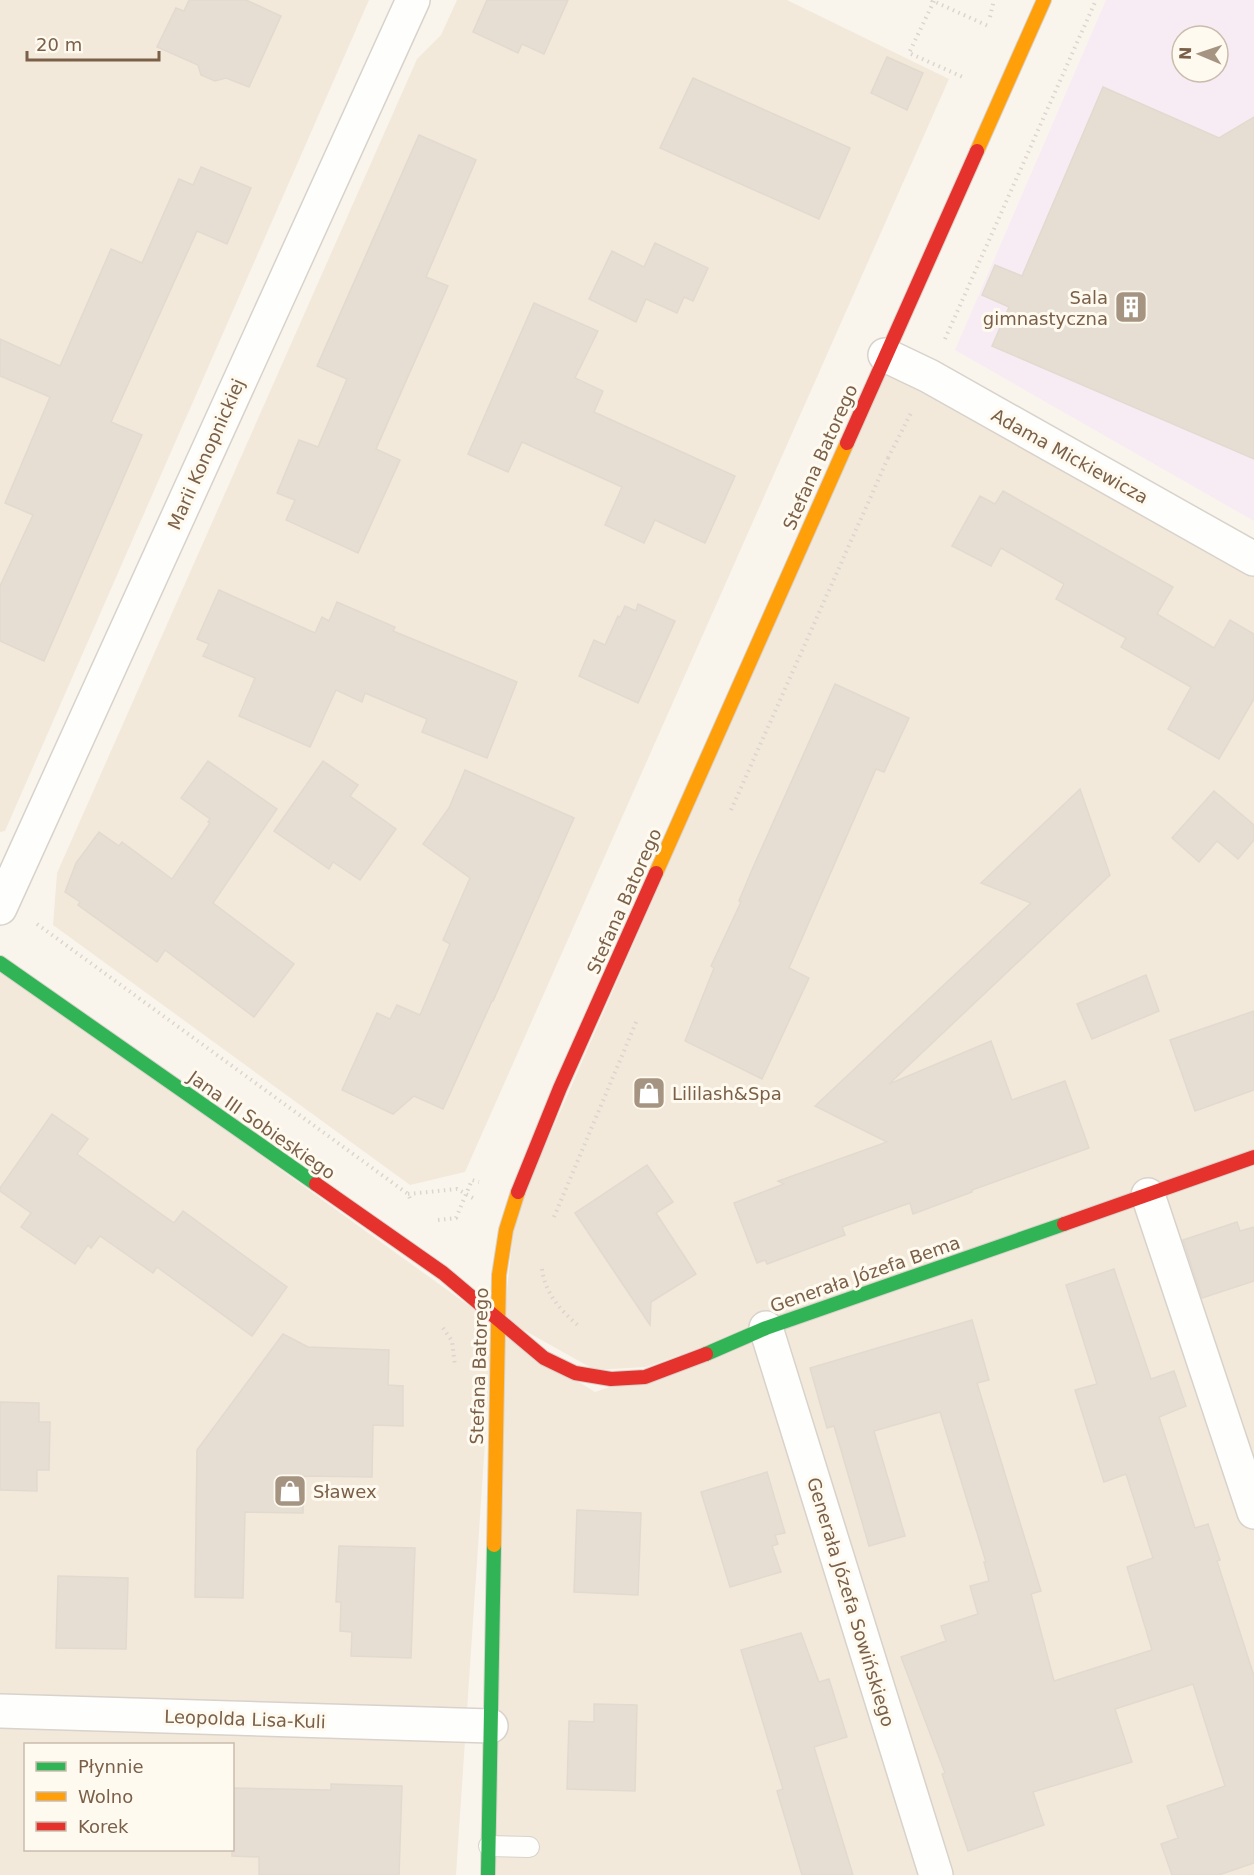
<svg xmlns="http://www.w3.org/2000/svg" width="1254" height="1875" font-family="'DejaVu Sans',sans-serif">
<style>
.residential{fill:#f2e9da;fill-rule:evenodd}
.education{fill:#f7ecf4;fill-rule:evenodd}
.building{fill:#e6ded3;stroke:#e2dacf;stroke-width:1.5}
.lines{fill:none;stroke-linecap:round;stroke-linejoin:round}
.lane-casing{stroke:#d8d2cb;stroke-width:22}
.street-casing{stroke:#d8d2cb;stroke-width:36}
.fast-casing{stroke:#d9d2ca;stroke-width:16}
.slow-casing{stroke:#d9d2ca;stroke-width:16}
.jam-casing{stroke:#d9d2ca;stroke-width:16}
.path{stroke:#dcd5ce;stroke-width:4;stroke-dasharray:1.5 4.5;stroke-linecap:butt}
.lane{stroke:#fefefc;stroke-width:20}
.street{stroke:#fefefc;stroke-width:33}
.fast{stroke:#30b455;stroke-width:14}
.slow{stroke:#ff9f0a;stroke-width:14}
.jam{stroke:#e5322d;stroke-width:14}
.labels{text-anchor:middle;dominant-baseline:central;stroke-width:6;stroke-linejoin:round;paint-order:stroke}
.poi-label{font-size:18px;fill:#7a6049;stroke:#fffaef;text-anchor:start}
.street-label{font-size:18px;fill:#7a6049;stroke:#fffaef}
</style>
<rect width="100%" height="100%" fill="#f9f5ed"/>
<g class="residential">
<path d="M 0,0 L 369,0 L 5,831 L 0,832 Z"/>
<path d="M 457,0 L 787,0 L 949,79 L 465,1172 L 410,1185 L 53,925 L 57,873 L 417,59 L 441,35 Z"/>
<path d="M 888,362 L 1254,569 L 1254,1150 L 646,1367 L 595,1370 L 504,1319 L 515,1215 Z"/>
<path d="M 0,967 L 493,1323 L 456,1875 L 0,1875 ZM 26,1744 L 232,1744 L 232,1850 L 26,1850 Z"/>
<path d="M 1254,1165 L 1254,1875 L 495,1875 L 503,1334 L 595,1392 Z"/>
</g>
<path class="education" d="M 1106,0 L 1254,0 L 1254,521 L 955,350 ZM 1182,36 L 1218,36 L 1218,72 L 1182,72 Z"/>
<g class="building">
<path d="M 189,0 L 246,0 L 281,16 L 249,87 L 226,78 L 215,81 L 201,75 L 198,65 L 157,47 L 176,8 L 184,11 Z"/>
<path d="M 487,0 L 568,0 L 544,54 L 522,44 L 518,53 L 473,32 Z"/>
<path d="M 887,57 L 923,73 L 907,110 L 871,93 Z"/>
<path d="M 693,78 L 850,148 L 819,219 L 660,148 Z"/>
<path d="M 1103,87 L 1219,138 L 1254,117 L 1254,459 L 992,346 L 1009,307 L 982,295 L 995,265 L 1022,276 Z"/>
<path d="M 419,135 L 476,160 L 426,277 L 448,286 L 376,449 L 400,460 L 358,553 L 286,520 L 295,500 L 277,493 L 299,440 L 318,447 L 347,379 L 317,366 Z"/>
<path d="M 201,167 L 251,188 L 227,244 L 197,231 L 111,422 L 142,435 L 44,661 L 0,641 L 0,586 L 33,515 L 5,503 L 50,397 L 0,376 L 0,339 L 60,366 L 111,249 L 142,263 L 179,179 L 193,185 Z"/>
<path d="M 655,243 L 708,268 L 693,301 L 684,297 L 677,313 L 646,299 L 636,322 L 589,299 L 612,251 L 644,267 Z"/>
<path d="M 534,303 L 598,331 L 575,378 L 603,391 L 594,412 L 735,476 L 705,543 L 655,520 L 644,543 L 605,525 L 622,487 L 522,442 L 508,472 L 468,454 Z"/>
<path d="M 1003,491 L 1173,587 L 1157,614 L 1214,648 L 1230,620 L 1254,634 L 1254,699 L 1219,759 L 1168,729 L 1191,687 L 1121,647 L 1126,638 L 1056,599 L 1064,584 L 1001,548 L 991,566 L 952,546 L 980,496 L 995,504 Z"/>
<path d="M 219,590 L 315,633 L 322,617 L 329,621 L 337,602 L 395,627 L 393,631 L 517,682 L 487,758 L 422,732 L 427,719 L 365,693 L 362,702 L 336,690 L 310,747 L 239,716 L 255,678 L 203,656 L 209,644 L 197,639 Z"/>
<path d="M 638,604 L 675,621 L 638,703 L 579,676 L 594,640 L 605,645 L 618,616 L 620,617 L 625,606 L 636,611 Z"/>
<path d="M 835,684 L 909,718 L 884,772 L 876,769 L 789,968 L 809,978 L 762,1079 L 685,1041 L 714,968 L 711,966 L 741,902 L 739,901 L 751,872 Z"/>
<path d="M 208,761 L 277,809 L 213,903 L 294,964 L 254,1017 L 165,950 L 157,962 L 78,905 L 80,902 L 65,892 L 76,863 L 99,832 L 119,846 L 122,842 L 172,879 L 210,823 L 208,822 L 210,819 L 181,798 Z"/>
<path d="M 323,761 L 358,785 L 350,796 L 396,829 L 360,880 L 333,862 L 329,869 L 274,831 Z"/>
<path d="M 465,770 L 574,818 L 493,1001 L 492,1001 L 443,1109 L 414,1096 L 393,1114 L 342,1090 L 377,1013 L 390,1019 L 397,1005 L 420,1015 L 450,944 L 443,940 L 470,878 L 423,844 L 449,808 Z"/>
<path d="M 1080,789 L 1110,875 L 889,1084 L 991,1041 L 1012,1100 L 1065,1081 L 1089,1148 L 972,1190 L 972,1192 L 913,1214 L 910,1203 L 842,1227 L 845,1235 L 767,1264 L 765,1260 L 757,1263 L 734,1203 L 784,1184 L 778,1181 L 887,1142 L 815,1106 L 1031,903 L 981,883 Z"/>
<path d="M 1214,791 L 1254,825 L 1254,840 L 1238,859 L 1217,841 L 1199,862 L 1172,838 Z"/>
<path d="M 1146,975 L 1159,1011 L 1092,1039 L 1077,1004 Z"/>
<path d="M 1254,1011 L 1254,1090 L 1195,1111 L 1170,1040 Z"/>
<path d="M 52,1114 L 88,1139 L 77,1154 L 174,1223 L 183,1211 L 287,1287 L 252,1336 L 157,1267 L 153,1273 L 100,1236 L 91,1248 L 88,1245 L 75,1264 L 21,1227 L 31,1213 L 0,1191 L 0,1188 Z"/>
<path d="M 647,1165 L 673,1202 L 656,1213 L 696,1274 L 651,1302 L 650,1325 L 575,1213 Z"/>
<path d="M 1237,1222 L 1240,1231 L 1254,1227 L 1254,1281 L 1202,1298 L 1183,1240 Z"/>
<path d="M 1114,1269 L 1151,1379 L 1174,1371 L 1186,1406 L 1159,1417 L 1195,1528 L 1208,1524 L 1220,1560 L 1217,1561 L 1254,1676 L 1254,1863 L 1219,1875 L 1172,1875 L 1161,1844 L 1178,1838 L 1167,1806 L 1225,1786 L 1193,1684 L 1115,1709 L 1132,1762 L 1033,1792 L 1044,1825 L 968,1851 L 942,1774 L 945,1773 L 901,1657 L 946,1641 L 941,1626 L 978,1614 L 970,1586 L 989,1581 L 984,1562 L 986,1562 L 940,1412 L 874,1431 L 905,1536 L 869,1546 L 834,1426 L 827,1428 L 810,1368 L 972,1320 L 989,1380 L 977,1383 L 1041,1591 L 1031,1594 L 1054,1681 L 1152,1650 L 1127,1567 L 1153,1558 L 1126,1474 L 1104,1482 L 1075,1390 L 1097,1384 L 1066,1285 Z"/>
<path d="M 283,1334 L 308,1347 L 389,1350 L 388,1385 L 403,1386 L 403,1426 L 373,1425 L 372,1477 L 304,1476 L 303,1513 L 245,1512 L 243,1598 L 195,1597 L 197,1450 Z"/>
<path d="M 0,1402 L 39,1403 L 39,1422 L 50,1422 L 49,1470 L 37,1470 L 37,1491 L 0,1490 Z"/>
<path d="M 767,1472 L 785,1533 L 775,1535 L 778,1544 L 772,1546 L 781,1572 L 730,1587 L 701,1492 Z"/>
<path d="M 577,1510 L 641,1513 L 638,1595 L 574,1592 Z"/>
<path d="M 339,1546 L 415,1548 L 411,1658 L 351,1656 L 352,1632 L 340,1631 L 341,1602 L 336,1602 Z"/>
<path d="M 58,1576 L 128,1578 L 126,1649 L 56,1648 Z"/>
<path d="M 801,1633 L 819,1682 L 829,1679 L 847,1737 L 814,1747 L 853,1875 L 802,1875 L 777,1791 L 783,1789 L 741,1650 Z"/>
<path d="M 594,1704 L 637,1705 L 635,1791 L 567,1789 L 569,1721 L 594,1722 Z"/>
<path d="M 331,1784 L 402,1786 L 399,1875 L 259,1875 L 259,1857 L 232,1856 L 232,1788 L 331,1790 Z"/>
</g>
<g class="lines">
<g class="lane-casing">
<path id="lane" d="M 489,1846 L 529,1847"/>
</g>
<g class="street-casing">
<g id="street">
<path d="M 885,355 L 929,376 L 1254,559"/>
<path d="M 0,908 L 413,0"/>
<path d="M 1148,1195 L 1254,1512"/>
<path d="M 766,1328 L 936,1875"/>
<path d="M 0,1711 L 491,1726"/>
</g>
</g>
<g class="fast-casing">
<g id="fast">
<path d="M 0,963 L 316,1184"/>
<path d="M 706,1354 L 766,1328 L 1064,1224"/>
<path d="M 488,1875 L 494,1545"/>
</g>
</g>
<g class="slow-casing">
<g id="slow">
<path d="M 977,151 L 1044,0"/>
<path d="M 656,873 L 847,443"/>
<path d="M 494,1545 L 499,1275 L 506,1230 L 518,1192"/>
</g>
</g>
<g class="jam-casing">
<g id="jam">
<path d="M 847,443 L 977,151"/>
<path d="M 316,1184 L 443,1273 L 544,1358 L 575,1373 L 611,1379 L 645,1377 L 706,1354"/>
<path d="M 518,1192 L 560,1088 L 656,873"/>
<path d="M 1064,1224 L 1254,1157"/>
</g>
</g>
<g class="path">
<path d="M 931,0 L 988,26"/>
<path d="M 934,1 L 909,53 L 965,78"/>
<path d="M 990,17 L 994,0"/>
<path d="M 945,339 L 1096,0"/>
<path d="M 888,458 L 912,411"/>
<path d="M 731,810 L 888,458"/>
<path d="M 37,924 L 408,1194 L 411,1201"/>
<path d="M 408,1194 L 457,1189 L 473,1198"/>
<path d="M 554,1217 L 637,1020"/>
<path d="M 438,1220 L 456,1218 L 472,1180 L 479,1182"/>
<path d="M 542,1269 C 545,1294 562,1312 580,1327"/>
<path d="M 443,1328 L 452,1341 L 455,1366"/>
</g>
<use href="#lane" class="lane"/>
<use href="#street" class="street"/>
<use href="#fast" class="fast"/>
<use href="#slow" class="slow"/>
<use href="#jam" class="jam"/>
</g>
<defs>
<g id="building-square" transform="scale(1.725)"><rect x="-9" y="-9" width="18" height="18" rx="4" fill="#a69482" stroke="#fffaef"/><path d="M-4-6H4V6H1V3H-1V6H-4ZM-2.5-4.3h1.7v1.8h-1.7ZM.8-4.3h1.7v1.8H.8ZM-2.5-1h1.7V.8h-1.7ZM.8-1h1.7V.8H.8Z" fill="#fff"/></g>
<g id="shop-square" transform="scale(1.725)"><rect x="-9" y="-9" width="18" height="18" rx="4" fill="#a69482" stroke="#fffaef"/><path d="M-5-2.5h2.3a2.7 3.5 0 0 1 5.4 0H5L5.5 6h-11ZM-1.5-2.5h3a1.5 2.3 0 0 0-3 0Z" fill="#fff"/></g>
</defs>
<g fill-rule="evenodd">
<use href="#building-square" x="1131" y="307"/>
<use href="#shop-square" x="649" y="1093"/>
<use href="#shop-square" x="290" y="1491"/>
</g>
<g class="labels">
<g class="poi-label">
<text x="1108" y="297" text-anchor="end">Sala<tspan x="1108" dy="21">gimnastyczna</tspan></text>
<text x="672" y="1093">Lililash&amp;Spa</text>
<text x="313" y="1491">Sławex</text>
</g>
<g class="street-label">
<text transform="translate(206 454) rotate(-66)">Marii Konopnickiej</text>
<text transform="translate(1070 456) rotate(29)">Adama Mickiewicza</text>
<text transform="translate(820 457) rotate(-66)">Stefana Batorego</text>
<text transform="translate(624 901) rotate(-66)">Stefana Batorego</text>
<text transform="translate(262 1125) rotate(35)">Jana III Sobieskiego</text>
<text transform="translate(865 1274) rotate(-19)">Generała Józefa Bema</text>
<text transform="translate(479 1366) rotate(-88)">Stefana Batorego</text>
<text transform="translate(851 1602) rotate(73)">Generała Józefa Sowińskiego</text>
<text transform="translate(245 1719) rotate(2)">Leopolda Lisa-Kuli</text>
</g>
</g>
<rect x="24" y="1743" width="210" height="108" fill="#fffaef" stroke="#cabcad" stroke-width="1.5"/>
<rect x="36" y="1762" width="30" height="9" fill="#30b455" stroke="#cabcad" stroke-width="1.5"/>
<text x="78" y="1773" font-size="18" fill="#7a6049">Płynnie</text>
<rect x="36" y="1792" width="30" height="9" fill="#ff9f0a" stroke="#cabcad" stroke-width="1.5"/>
<text x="78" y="1803" font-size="18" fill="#7a6049">Wolno</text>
<rect x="36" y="1822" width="30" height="9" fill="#e5322d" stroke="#cabcad" stroke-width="1.5"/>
<text x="78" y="1833" font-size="18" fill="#7a6049">Korek</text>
<g transform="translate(1200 54) rotate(272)"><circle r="28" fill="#fffaef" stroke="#cabcad" stroke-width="1.5"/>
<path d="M0-4.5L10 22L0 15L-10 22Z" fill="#a69482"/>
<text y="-9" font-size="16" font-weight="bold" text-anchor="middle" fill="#7a6049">N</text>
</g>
<path d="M27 51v9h132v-9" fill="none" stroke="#7a6049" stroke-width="3"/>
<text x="36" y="51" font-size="18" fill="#7a6049" stroke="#fffaef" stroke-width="4.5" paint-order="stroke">20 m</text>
</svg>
